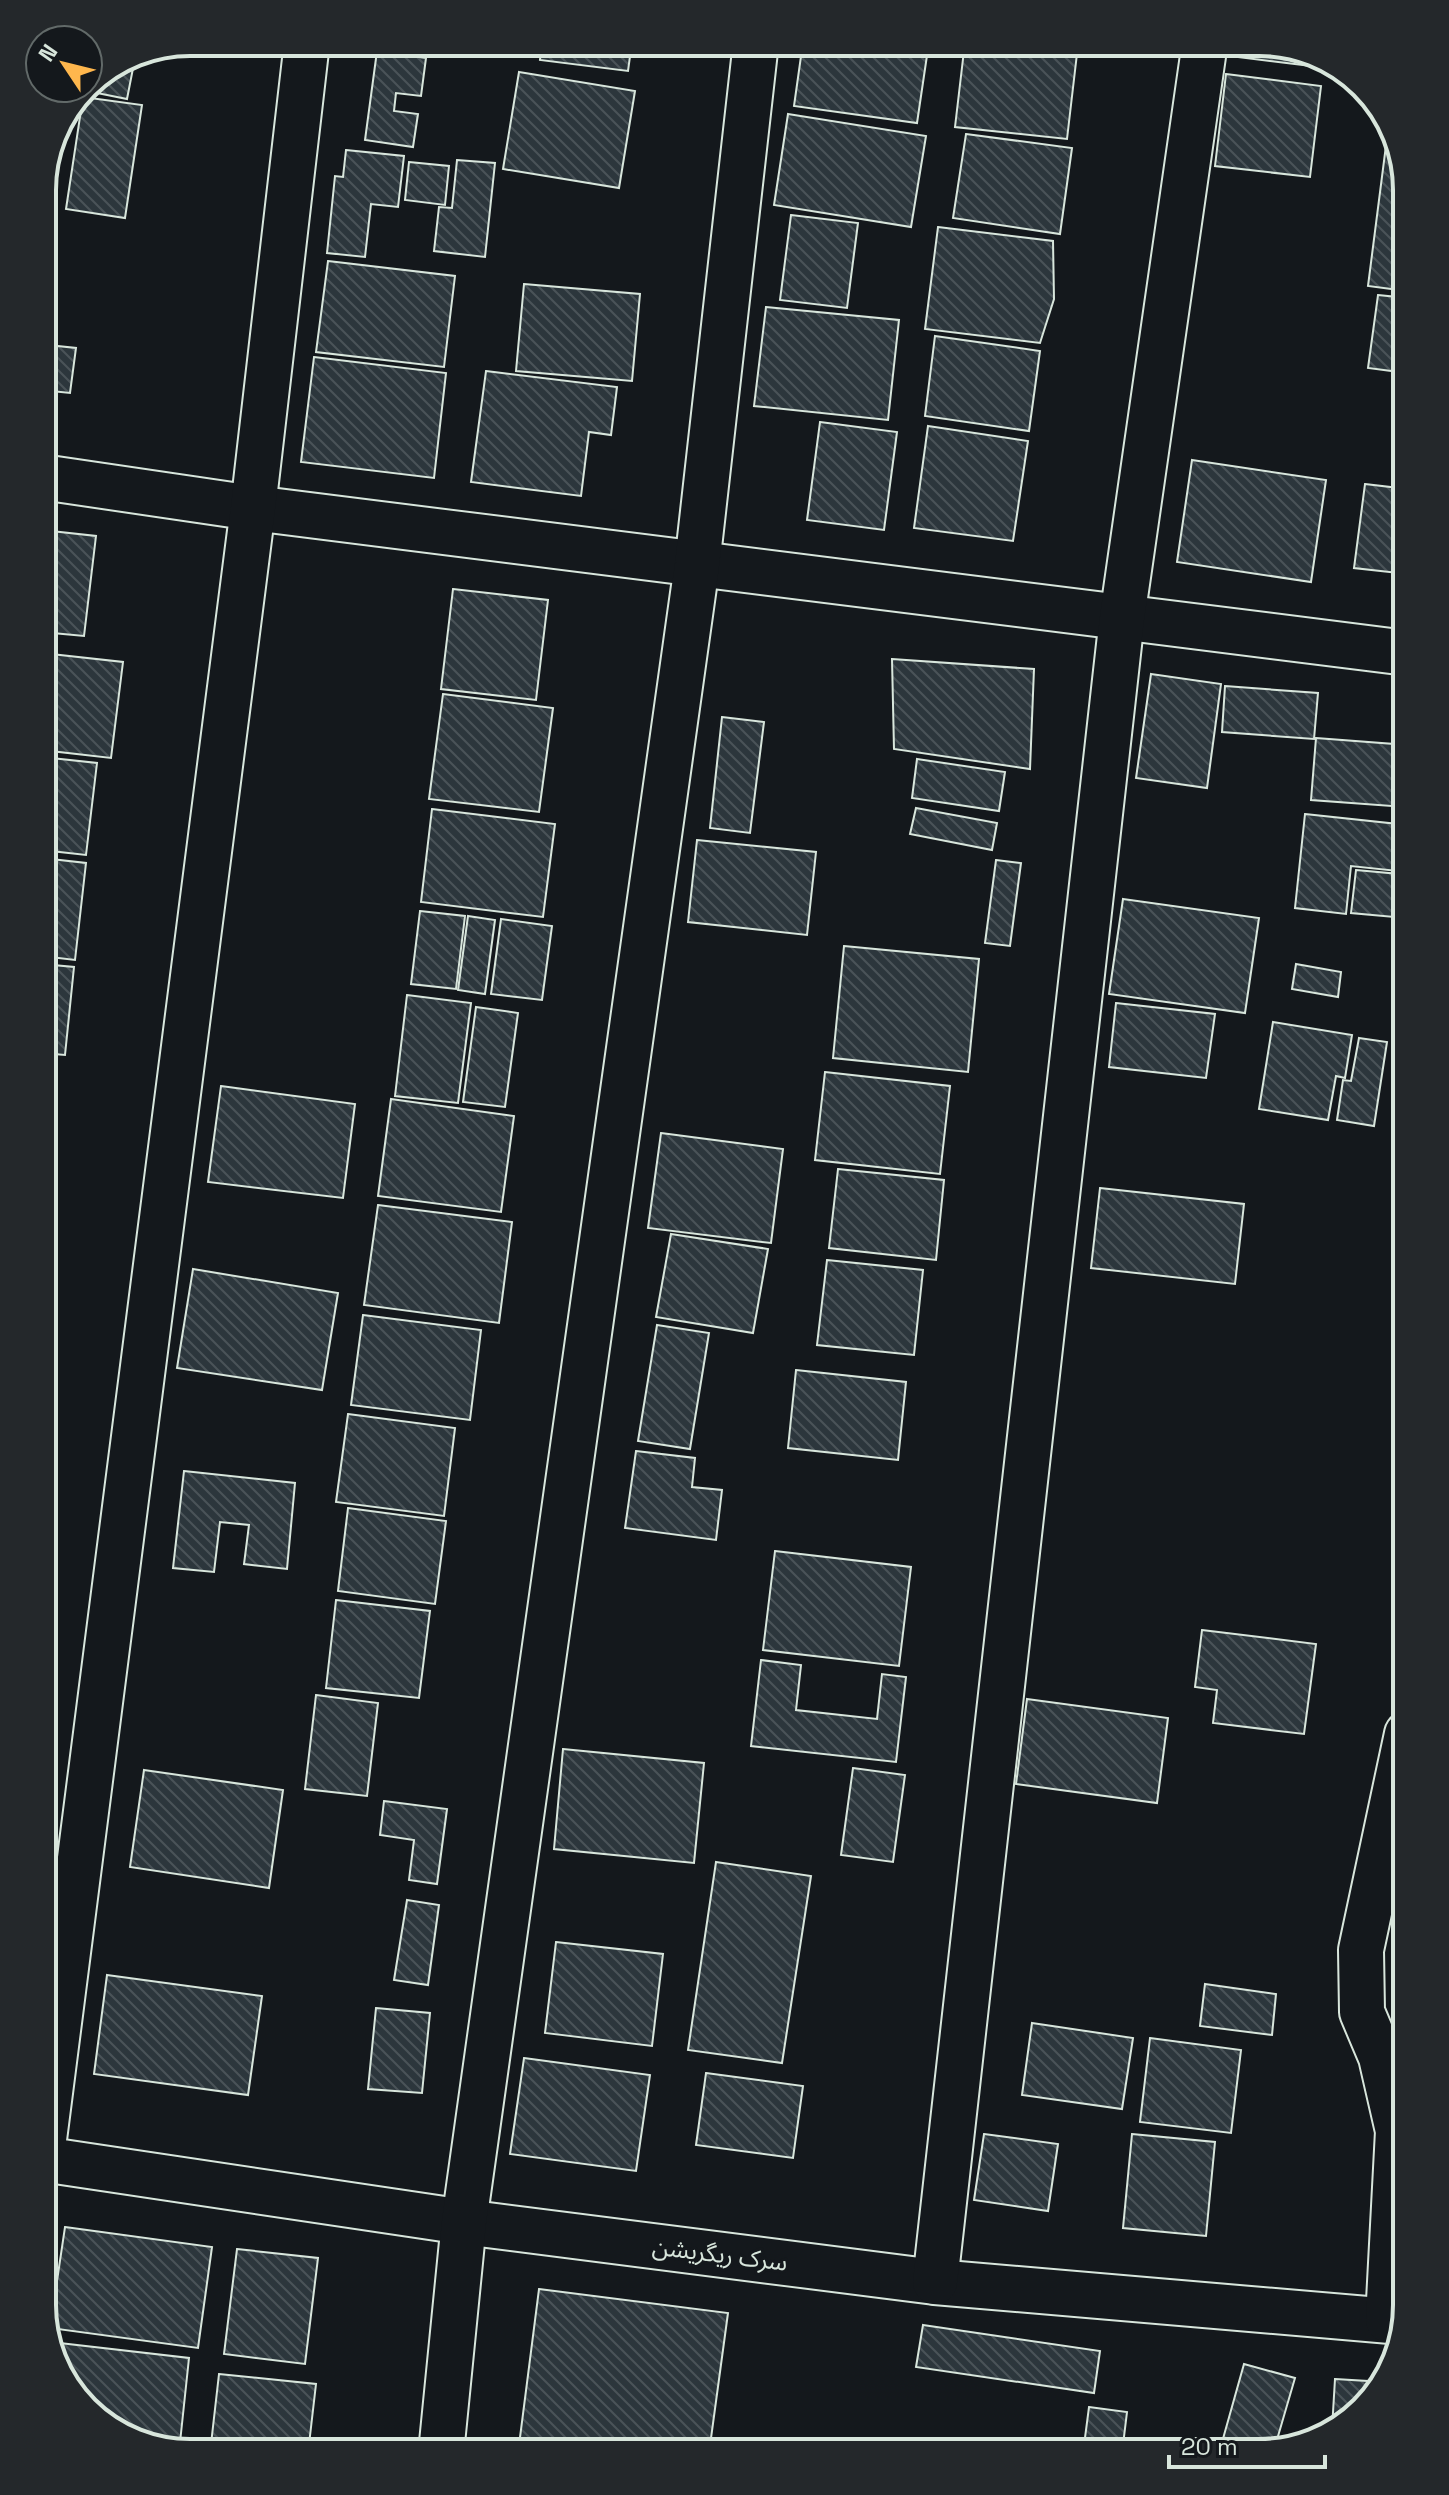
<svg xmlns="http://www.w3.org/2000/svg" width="1449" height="2495" font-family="'Space Grotesk','Noto Sans Arabic',sans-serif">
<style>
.building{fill:url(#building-back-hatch);stroke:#d8e6dc;stroke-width:2}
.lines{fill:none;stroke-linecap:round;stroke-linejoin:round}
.minor-casing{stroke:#d8e6dc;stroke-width:48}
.minor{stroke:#14181c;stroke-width:44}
.labels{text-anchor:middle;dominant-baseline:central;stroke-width:6;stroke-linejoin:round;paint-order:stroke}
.street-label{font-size:24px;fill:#d8e6dc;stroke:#14181c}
.rim{fill:none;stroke:#d8e6dc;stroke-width:4}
</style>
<defs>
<pattern id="building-back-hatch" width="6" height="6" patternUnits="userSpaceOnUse" patternTransform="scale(2)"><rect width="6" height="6" fill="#2c363c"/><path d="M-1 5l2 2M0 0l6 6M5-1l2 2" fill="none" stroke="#4a5358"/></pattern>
</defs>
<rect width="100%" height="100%" fill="#14181c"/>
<g class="building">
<path d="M 403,42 L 500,42 L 498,56 Z"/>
<path d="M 542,42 L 632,42 L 628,71 L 540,60 Z"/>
<path d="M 803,42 L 929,42 L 917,123 L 794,106 Z"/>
<path d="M 965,42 L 1078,45 L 1067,139 L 955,127 Z"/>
<path d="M 1239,42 L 1269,42 L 1342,67 L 1344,70 L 1237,57 Z"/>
<path d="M 377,51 L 426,58 L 421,96 L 396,93 L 394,111 L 418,114 L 413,147 L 365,140 Z"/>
<path d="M 136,53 L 127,99 L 97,93 L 101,75 Z"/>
<path d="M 519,72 L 635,91 L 619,188 L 503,169 Z"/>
<path d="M 1226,74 L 1321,86 L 1310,177 L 1215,166 Z"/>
<path d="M 83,97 L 142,105 L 125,218 L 66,209 Z"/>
<path d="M 788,114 L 926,136 L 911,227 L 774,205 Z"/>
<path d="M 1389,122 L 1407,190 L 1407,291 L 1368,286 Z"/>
<path d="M 966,134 L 1072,148 L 1060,234 L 953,218 Z"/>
<path d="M 346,150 L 404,156 L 398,207 L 371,204 L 365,257 L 327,253 L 335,176 L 343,177 Z"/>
<path d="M 457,160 L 495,163 L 485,257 L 434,251 L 439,207 L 452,208 Z"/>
<path d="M 409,162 L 449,166 L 445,205 L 405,200 Z"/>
<path d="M 791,215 L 858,223 L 847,308 L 780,300 Z"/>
<path d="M 938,227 L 1053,241 L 1054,299 L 1040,343 L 925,329 Z"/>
<path d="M 328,261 L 455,276 L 444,367 L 316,352 Z"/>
<path d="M 524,284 L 640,294 L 632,381 L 516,371 Z"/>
<path d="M 1378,295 L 1407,298 L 1407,373 L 1368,368 Z"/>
<path d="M 766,307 L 899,320 L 888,420 L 754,406 Z"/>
<path d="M 935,336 L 1040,351 L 1029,431 L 925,416 Z"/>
<path d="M 48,345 L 76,348 L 70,393 L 42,390 Z"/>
<path d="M 314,357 L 446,373 L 434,478 L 301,462 Z"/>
<path d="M 486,371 L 617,387 L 611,435 L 589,432 L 581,496 L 471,482 Z"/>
<path d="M 820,422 L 897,432 L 884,530 L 807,520 Z"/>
<path d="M 928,426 L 1028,441 L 1013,541 L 914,528 Z"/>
<path d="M 1192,460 L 1326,480 L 1311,582 L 1177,562 Z"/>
<path d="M 1365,484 L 1407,489 L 1407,574 L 1354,568 Z"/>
<path d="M 42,530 L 96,536 L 84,636 L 42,632 Z"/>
<path d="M 453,589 L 548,600 L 536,700 L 441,689 Z"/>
<path d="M 42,653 L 123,662 L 111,758 L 42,750 Z"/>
<path d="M 892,659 L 1034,669 L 1030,769 L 894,749 Z"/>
<path d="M 1151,674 L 1221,684 L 1207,788 L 1136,778 Z"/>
<path d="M 1225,686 L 1318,693 L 1314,739 L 1222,732 Z"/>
<path d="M 443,694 L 553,708 L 539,812 L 429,799 Z"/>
<path d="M 722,717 L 764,722 L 750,833 L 710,828 Z"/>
<path d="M 1316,738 L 1407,745 L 1405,807 L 1311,800 Z"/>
<path d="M 42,757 L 97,763 L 86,855 L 42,850 Z"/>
<path d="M 917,759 L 1005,772 L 999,811 L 912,798 Z"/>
<path d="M 916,808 L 997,823 L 992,850 L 910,834 Z"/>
<path d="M 432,809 L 555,824 L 543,917 L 421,902 Z"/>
<path d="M 1305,814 L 1407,825 L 1407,872 L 1351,866 L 1346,914 L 1295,908 Z"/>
<path d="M 697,840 L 816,852 L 807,935 L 688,922 Z"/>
<path d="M 42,858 L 86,863 L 75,960 L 42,956 Z"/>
<path d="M 996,860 L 1021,863 L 1010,946 L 985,943 Z"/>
<path d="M 1356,870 L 1399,874 L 1394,917 L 1351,913 Z"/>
<path d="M 1123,899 L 1259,918 L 1245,1013 L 1109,994 Z"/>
<path d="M 420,911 L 465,916 L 456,989 L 411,984 Z"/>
<path d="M 468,916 L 495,920 L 485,994 L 458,990 Z"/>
<path d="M 501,919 L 552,926 L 542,1000 L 491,994 Z"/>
<path d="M 844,946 L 979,959 L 968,1072 L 833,1058 Z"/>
<path d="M 42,964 L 74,967 L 65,1055 L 42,1053 Z"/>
<path d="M 1296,964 L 1341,972 L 1338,997 L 1292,989 Z"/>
<path d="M 407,995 L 471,1003 L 458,1103 L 395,1096 Z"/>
<path d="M 1116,1003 L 1215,1014 L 1206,1078 L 1109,1067 Z"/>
<path d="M 476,1007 L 518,1013 L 505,1107 L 463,1102 Z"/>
<path d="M 1273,1022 L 1352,1035 L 1345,1078 L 1336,1076 L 1328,1120 L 1259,1109 Z"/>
<path d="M 1359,1038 L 1387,1042 L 1374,1126 L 1337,1120 L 1343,1080 L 1351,1081 Z"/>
<path d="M 825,1072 L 950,1086 L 940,1174 L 815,1160 Z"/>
<path d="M 221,1086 L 355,1104 L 343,1198 L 208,1182 Z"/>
<path d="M 391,1099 L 514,1116 L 501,1212 L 378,1196 Z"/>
<path d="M 661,1133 L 783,1149 L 771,1243 L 648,1228 Z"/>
<path d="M 838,1169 L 944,1180 L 936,1260 L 829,1248 Z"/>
<path d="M 1100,1188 L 1244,1204 L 1235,1284 L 1091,1268 Z"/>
<path d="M 378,1205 L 512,1222 L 499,1323 L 364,1305 Z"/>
<path d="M 671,1234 L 768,1249 L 753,1333 L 656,1317 Z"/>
<path d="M 827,1260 L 923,1270 L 914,1355 L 817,1345 Z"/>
<path d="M 193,1269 L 338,1293 L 322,1390 L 177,1368 Z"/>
<path d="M 363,1315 L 481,1330 L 470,1420 L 351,1405 Z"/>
<path d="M 657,1325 L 709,1333 L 690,1449 L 638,1441 Z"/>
<path d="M 796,1370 L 906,1382 L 898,1460 L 788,1448 Z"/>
<path d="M 348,1414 L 455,1428 L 444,1516 L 336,1502 Z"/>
<path d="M 636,1451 L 695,1458 L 692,1487 L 722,1490 L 716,1540 L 625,1528 Z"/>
<path d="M 184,1471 L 295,1483 L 287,1569 L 244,1564 L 249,1525 L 220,1522 L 214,1572 L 173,1568 Z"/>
<path d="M 348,1508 L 446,1521 L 435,1604 L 338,1591 Z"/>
<path d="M 775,1551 L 911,1567 L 899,1666 L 763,1650 Z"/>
<path d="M 336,1600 L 430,1611 L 419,1698 L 326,1688 Z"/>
<path d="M 1202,1630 L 1316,1644 L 1304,1734 L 1213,1723 L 1217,1690 L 1195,1687 Z"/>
<path d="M 761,1660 L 801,1665 L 796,1710 L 877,1719 L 882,1674 L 906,1677 L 896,1762 L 751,1746 Z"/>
<path d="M 316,1695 L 378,1703 L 367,1796 L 305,1789 Z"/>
<path d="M 1027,1699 L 1168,1718 L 1157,1803 L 1016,1784 Z"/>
<path d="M 563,1749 L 704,1763 L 694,1863 L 554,1849 Z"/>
<path d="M 853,1768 L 905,1775 L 893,1862 L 841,1855 Z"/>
<path d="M 144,1770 L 283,1790 L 269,1888 L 130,1867 Z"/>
<path d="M 384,1801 L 447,1809 L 437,1884 L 409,1880 L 414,1840 L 380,1835 Z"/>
<path d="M 716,1862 L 811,1876 L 782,2063 L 688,2050 Z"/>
<path d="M 407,1900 L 439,1905 L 428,1985 L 394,1980 Z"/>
<path d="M 556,1942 L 663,1954 L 652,2046 L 545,2033 Z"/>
<path d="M 107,1975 L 262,1996 L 248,2095 L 94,2074 Z"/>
<path d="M 1205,1984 L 1276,1994 L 1272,2035 L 1200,2026 Z"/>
<path d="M 376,2008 L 430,2013 L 422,2093 L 368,2089 Z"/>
<path d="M 1032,2023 L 1133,2038 L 1122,2109 L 1022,2095 Z"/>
<path d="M 1150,2038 L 1241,2050 L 1231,2133 L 1140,2122 Z"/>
<path d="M 524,2058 L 650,2075 L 636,2171 L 510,2154 Z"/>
<path d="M 706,2073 L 803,2086 L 793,2158 L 696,2145 Z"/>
<path d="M 984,2134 L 1058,2144 L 1048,2211 L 974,2200 Z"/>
<path d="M 1132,2134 L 1215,2142 L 1206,2236 L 1123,2228 Z"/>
<path d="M 65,2227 L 212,2247 L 198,2348 L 50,2328 Z"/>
<path d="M 237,2249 L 318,2258 L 305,2364 L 224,2354 Z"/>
<path d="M 539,2289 L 728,2313 L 709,2453 L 518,2453 Z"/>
<path d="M 923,2325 L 1100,2351 L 1094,2393 L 916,2367 Z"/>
<path d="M 51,2342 L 189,2358 L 179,2452 L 108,2428 L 57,2370 Z"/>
<path d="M 1244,2364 L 1295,2378 L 1274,2450 L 1259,2453 L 1219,2453 Z"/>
<path d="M 219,2374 L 316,2384 L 308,2453 L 210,2453 Z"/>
<path d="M 1335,2379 L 1384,2382 L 1382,2387 L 1334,2429 L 1332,2429 Z"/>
<path d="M 1089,2407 L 1127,2412 L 1122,2453 L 1083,2453 Z"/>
</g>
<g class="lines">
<g class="minor-casing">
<g id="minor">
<path d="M 42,477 L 253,508 L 1407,653"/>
<path d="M 42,2155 L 253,508 L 307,42"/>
<path d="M 42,2159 L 464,2222 L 935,2282 L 1402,2322"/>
<path d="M 935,2282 L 1122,618 L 1205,42"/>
<path d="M 1388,2320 L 1398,2131 L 1381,2057 L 1362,2012 L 1361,1950 L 1407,1734"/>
<path d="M 441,2453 L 464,2222 L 697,565 L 756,42"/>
</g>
</g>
<use href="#minor" class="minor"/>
</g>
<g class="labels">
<g class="street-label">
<text transform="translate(720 2254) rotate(7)">سرک ریگریشن</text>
</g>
</g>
<path d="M0 0H1449V2495H0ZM190 56H1259A134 134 0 0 1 1393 190V2305A134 134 0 0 1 1259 2439H190A134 134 0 0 1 56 2305V190A134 134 0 0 1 190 56Z" fill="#24282b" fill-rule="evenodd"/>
<path class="rim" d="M190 56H1259A134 134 0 0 1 1393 190V2305A134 134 0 0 1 1259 2439H190A134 134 0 0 1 56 2305V190A134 134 0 0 1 190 56Z"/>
<g transform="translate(64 64) rotate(305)"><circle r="38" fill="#14181c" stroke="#626a69" stroke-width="2"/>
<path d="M0-6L14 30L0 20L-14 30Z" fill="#ffb74d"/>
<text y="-12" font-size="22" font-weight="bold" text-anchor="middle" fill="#d8e6dc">N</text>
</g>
<path d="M1169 2455v12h156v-12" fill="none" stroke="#d8e6dc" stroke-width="4"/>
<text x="1181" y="2455" font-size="24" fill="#d8e6dc" stroke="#14181c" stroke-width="6" paint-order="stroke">20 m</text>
</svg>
